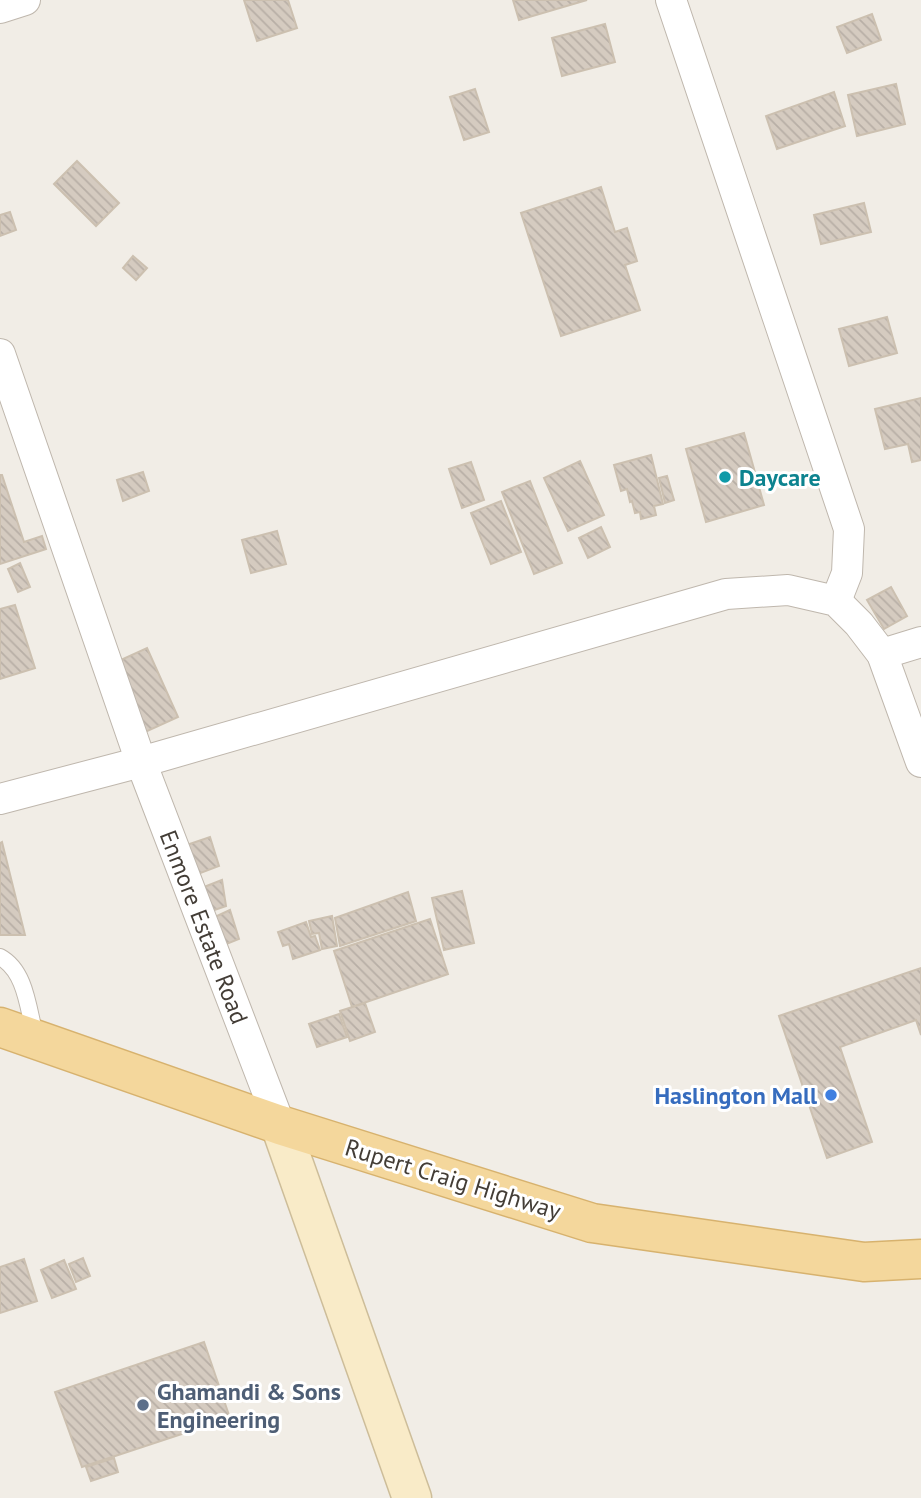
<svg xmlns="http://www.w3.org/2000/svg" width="921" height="1498" font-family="'PT Sans',sans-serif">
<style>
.building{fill:url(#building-back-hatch);stroke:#ccc0b0;stroke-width:2}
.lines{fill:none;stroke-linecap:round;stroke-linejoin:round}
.lane-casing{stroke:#bfb7ad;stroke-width:18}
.street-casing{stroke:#bfb7ad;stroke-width:32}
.secondary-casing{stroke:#cdbd99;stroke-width:41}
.primary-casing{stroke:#d7b26e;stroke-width:41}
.lane{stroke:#fff;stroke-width:16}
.street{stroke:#fff;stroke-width:30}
.secondary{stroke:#f9ebc8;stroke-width:38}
.primary{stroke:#f4d79c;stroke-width:38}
.culture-dot{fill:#0f9aa8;stroke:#fff;stroke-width:2.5}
.shop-dot{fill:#3f7fe0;stroke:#fff;stroke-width:2.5}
.service-dot{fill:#5c6f8a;stroke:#fff;stroke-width:2.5}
.labels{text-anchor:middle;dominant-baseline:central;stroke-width:6;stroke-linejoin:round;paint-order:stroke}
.culture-label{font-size:24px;font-weight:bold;fill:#0d838f;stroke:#fff;text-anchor:start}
.street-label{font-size:24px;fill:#433d36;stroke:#fff}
.shop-label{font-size:24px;font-weight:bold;fill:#366cbe;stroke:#fff;text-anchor:end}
.service-label{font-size:24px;font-weight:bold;fill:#4e5e75;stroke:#fff;text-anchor:start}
</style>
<defs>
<pattern id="building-back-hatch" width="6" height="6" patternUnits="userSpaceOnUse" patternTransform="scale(1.75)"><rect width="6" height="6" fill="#d5cbc0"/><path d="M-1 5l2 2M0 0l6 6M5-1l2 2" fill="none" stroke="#b8afa6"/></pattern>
</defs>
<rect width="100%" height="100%" fill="#f1ede6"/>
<g class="building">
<path d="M 244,0 L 288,0 L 297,28 L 257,41 Z"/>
<path d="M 513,0 L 587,0 L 519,20 Z"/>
<path d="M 872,14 L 881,40 L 847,53 L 837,27 Z"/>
<path d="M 605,24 L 615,62 L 562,76 L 552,38 Z"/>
<path d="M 896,84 L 905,124 L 857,136 L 848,95 Z"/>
<path d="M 475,89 L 489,132 L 464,140 L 450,97 Z"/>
<path d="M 834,92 L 845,126 L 777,149 L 766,116 Z"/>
<path d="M 77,161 L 119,203 L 96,226 L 54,184 Z"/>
<path d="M 601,187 L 615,232 L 627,228 L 637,261 L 625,265 L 640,310 L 561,336 L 521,213 Z"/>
<path d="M 864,203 L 871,232 L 821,244 L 814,215 Z"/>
<path d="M 10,212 L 16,230 L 0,236 L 0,215 Z"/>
<path d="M 133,256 L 147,268 L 136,280 L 123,268 Z"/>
<path d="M 887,317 L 897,353 L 849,366 L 839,329 Z"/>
<path d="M 921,398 L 921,460 L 912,462 L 908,444 L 885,449 L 875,409 Z"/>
<path d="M 744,433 L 764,505 L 706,522 L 686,449 Z"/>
<path d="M 651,455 L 663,504 L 654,506 L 656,515 L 641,519 L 640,512 L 635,513 L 632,501 L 630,502 L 627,489 L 621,491 L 614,465 Z"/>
<path d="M 580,461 L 604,515 L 568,531 L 544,478 Z"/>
<path d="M 471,462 L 484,500 L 462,508 L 449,469 Z"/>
<path d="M 143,472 L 149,491 L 123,501 L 117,480 Z"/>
<path d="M 0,475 L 2,475 L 24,542 L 42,536 L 46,549 L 0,564 Z"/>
<path d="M 667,476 L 674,500 L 665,503 L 659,478 Z"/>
<path d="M 530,481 L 562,563 L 534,574 L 502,492 Z"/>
<path d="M 501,501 L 521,552 L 491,564 L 471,513 Z"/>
<path d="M 601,527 L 610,547 L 588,558 L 579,538 Z"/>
<path d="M 277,531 L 286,564 L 251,573 L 242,540 Z"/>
<path d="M 20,563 L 30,587 L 18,592 L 8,569 Z"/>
<path d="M 891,587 L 907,616 L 884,629 L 867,600 Z"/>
<path d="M 15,605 L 35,668 L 0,679 L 0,609 Z"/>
<path d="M 147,648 L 178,717 L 143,733 L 112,664 Z"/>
<path d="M 210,837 L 219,866 L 190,877 L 181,847 Z"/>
<path d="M 2,842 L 25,935 L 0,935 L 0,843 Z"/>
<path d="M 222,880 L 226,906 L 203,914 L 199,889 Z"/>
<path d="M 462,891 L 474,943 L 444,950 L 432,898 Z"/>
<path d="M 408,892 L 416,921 L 340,946 L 335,918 Z"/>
<path d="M 230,910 L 239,939 L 214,949 L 206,921 Z"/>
<path d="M 332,916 L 337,946 L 322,949 L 319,933 L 312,934 L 309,921 Z"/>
<path d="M 430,919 L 448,974 L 352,1007 L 334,951 Z"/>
<path d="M 306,922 L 311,937 L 315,936 L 320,950 L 293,959 L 289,944 L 283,946 L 278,932 Z"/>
<path d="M 921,968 L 921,1035 L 916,1020 L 840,1047 L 872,1142 L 827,1158 L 779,1016 Z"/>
<path d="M 365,1003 L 375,1032 L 350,1041 L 340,1011 Z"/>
<path d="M 339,1014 L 347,1037 L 317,1047 L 309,1024 Z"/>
<path d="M 83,1258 L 90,1276 L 76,1282 L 69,1264 Z"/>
<path d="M 24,1259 L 37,1301 L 0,1313 L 0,1267 Z"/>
<path d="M 64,1260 L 76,1289 L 52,1298 L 41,1270 Z"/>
<path d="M 204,1342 L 230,1418 L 82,1467 L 55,1392 Z"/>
<path d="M 114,1458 L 118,1472 L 91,1481 L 86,1467 Z"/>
</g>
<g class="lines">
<g class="lane-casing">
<path id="lane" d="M 0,957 C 26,971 28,1009 35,1035"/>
</g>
<g class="street-casing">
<g id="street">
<path d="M 671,0 L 849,529 L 847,573 L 836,601"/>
<path d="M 0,8 L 25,0"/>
<path d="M 0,354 L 141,762 L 280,1125"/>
<path d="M 882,654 L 921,642"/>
<path d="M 0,799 L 141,762 L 726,594 L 788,590 L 836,601 L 859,624 L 882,654 L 921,762"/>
</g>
</g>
<g class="secondary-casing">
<path id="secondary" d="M 280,1125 L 412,1498"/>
</g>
<g class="primary-casing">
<path id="primary" d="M 0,1027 L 280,1125 L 592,1223 L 864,1262 L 921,1259"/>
</g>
<use href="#lane" class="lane"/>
<use href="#street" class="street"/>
<use href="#secondary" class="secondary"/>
<use href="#primary" class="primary"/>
</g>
<circle class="culture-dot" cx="725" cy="477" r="7"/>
<circle class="shop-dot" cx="831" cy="1095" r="7"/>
<circle class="service-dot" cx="143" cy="1405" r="7"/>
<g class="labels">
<g class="culture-label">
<text x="739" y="477">Daycare</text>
</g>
<g class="street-label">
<text transform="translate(204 927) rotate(69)">Enmore Estate Road</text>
<text transform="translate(453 1179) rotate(17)">Rupert Craig Highway</text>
</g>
<g class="shop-label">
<text x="817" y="1095">Haslington Mall</text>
</g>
<g class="service-label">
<text x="157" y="1391">Ghamandi &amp; Sons<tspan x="157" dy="28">Engineering</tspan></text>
</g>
</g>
</svg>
